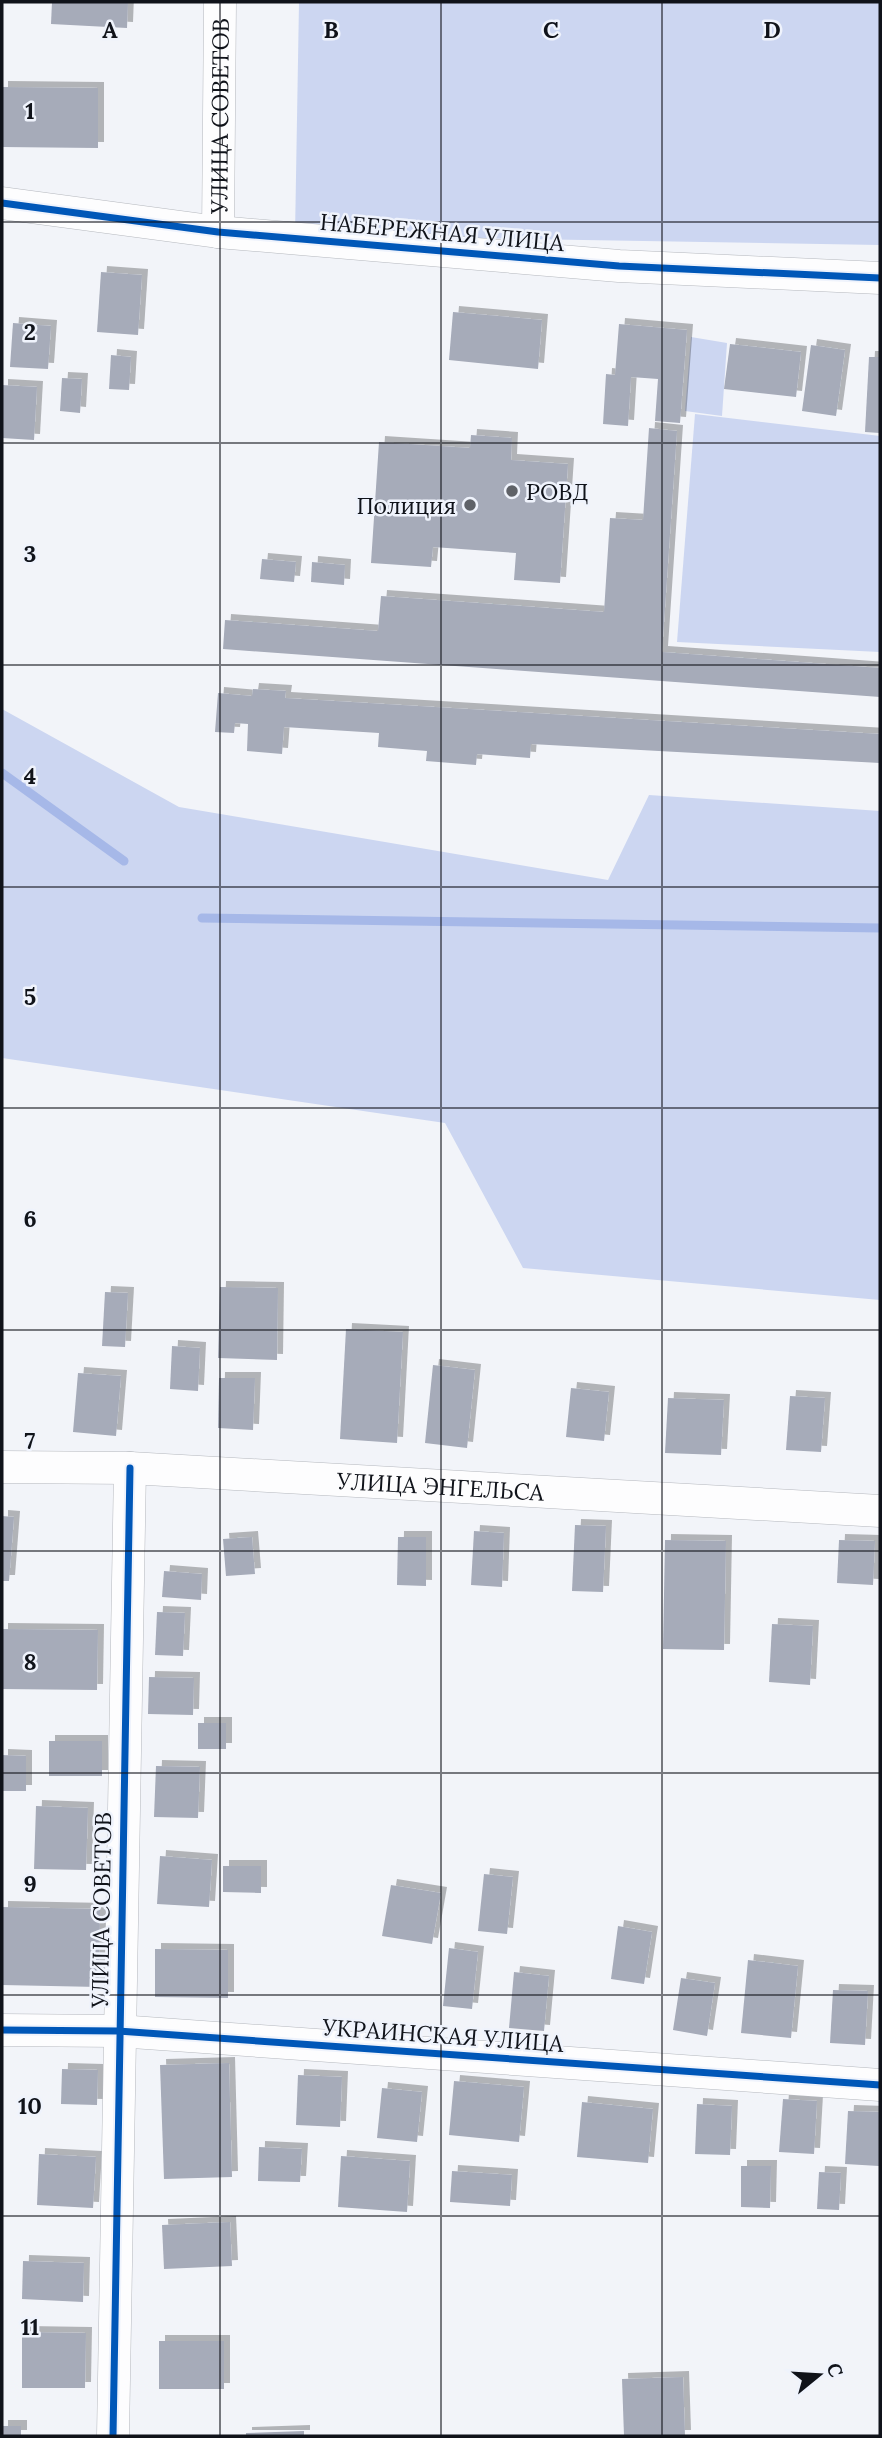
<svg xmlns="http://www.w3.org/2000/svg" width="882" height="2438" font-family="Lora,serif">
<style>
.green{fill:#ccd6f1}
.lines{fill:none;stroke-linecap:round;stroke-linejoin:round}
.stream{stroke:#a6b8e8;stroke-width:9}
.building{fill:#a6abb9;filter:url(#shadow)}
.minor-casing{stroke:#b5b8be;stroke-width:33}
.minor{stroke:#fdfdfe;stroke-width:32}
.cycleway-casing{stroke:#eff3fc;stroke-width:11}
.cycleway{stroke:#0057b8;stroke-width:7}
.grid{fill:none;stroke:#10131a;stroke-width:2;stroke-opacity:0.55}
.poi-dot{fill:#5f6268;stroke:#eff3fc;stroke-width:2.5}
.labels{text-anchor:middle;dominant-baseline:central;stroke-width:5;stroke-linejoin:round;paint-order:stroke}
.street-label{font-size:23px;fill:#10131a;stroke:#eff3fc}
.poi-label{font-size:23px;fill:#10131a;stroke:#eff3fc;text-anchor:start}
.grid-label{font-size:23px;text-anchor:middle;font-weight:bold;fill:#10131a;stroke:#eff3fc;stroke-width:5;stroke-linejoin:round;paint-order:stroke}
</style>
<defs>
<filter id="shadow"><feDropShadow dx="6" dy="-6" stdDeviation="0" flood-color="#0004"/></filter>
</defs>
<rect width="100%" height="100%" fill="#f2f4f9"/>
<g class="green">
<path d="M 299,2 L 880,2 L 880,245 L 295,235 Z"/>
<path d="M 691,337 L 727,343 L 722,416 L 685,411 Z"/>
<path d="M 695,414 L 880,436 L 880,652 L 677,642 Z"/>
<path d="M 2,709 L 179,807 L 608,880 L 649,795 L 880,811 L 880,1300 L 523,1268 L 445,1123 L 2,1058 Z"/>
</g>
<g class="lines">
<g class="stream">
<path d="M 2,773 L 124,861"/>
<path d="M 202,918 L 880,928"/>
</g>
</g>
<g class="building">
<path d="M 52,2 L 128,2 L 127,28 L 51,24 Z"/>
<path d="M 2,87 L 98,88 L 98,148 L 2,147 Z"/>
<path d="M 101,272 L 142,275 L 138,335 L 97,332 Z"/>
<path d="M 453,312 L 542,320 L 538,369 L 449,360 Z"/>
<path d="M 13,323 L 51,326 L 48,369 L 10,367 Z"/>
<path d="M 619,324 L 687,330 L 680,423 L 655,421 L 658,379 L 631,377 L 628,426 L 603,424 L 606,374 L 615,375 Z"/>
<path d="M 730,344 L 801,352 L 796,397 L 724,389 Z"/>
<path d="M 811,345 L 845,350 L 836,416 L 802,411 Z"/>
<path d="M 111,355 L 131,357 L 129,390 L 109,389 Z"/>
<path d="M 869,357 L 880,357 L 880,433 L 865,432 Z"/>
<path d="M 62,378 L 82,379 L 80,413 L 60,411 Z"/>
<path d="M 2,385 L 37,387 L 34,440 L 2,438 Z"/>
<path d="M 649,428 L 677,431 L 662,652 L 880,668 L 880,697 L 223,649 L 225,620 L 378,631 L 381,596 L 604,612 L 610,518 L 643,520 Z"/>
<path d="M 471,435 L 512,438 L 511,460 L 568,464 L 560,583 L 514,580 L 516,553 L 433,547 L 431,567 L 371,563 L 379,442 L 470,448 Z"/>
<path d="M 262,559 L 296,562 L 294,582 L 260,579 Z"/>
<path d="M 312,562 L 345,565 L 344,585 L 311,582 Z"/>
<path d="M 253,689 L 286,691 L 285,698 L 880,734 L 880,763 L 531,744 L 530,758 L 477,754 L 476,765 L 426,761 L 427,751 L 378,747 L 379,733 L 284,727 L 282,754 L 247,751 L 248,724 L 235,723 L 234,733 L 215,732 L 218,693 L 252,696 Z"/>
<path d="M 220,1287 L 278,1288 L 277,1360 L 218,1358 Z"/>
<path d="M 105,1292 L 128,1293 L 125,1347 L 102,1346 Z"/>
<path d="M 346,1329 L 403,1332 L 397,1443 L 340,1439 Z"/>
<path d="M 172,1346 L 200,1348 L 198,1391 L 170,1389 Z"/>
<path d="M 433,1365 L 475,1370 L 467,1448 L 425,1443 Z"/>
<path d="M 78,1373 L 121,1376 L 116,1436 L 73,1432 Z"/>
<path d="M 219,1378 L 255,1378 L 253,1430 L 218,1428 Z"/>
<path d="M 571,1388 L 609,1392 L 604,1441 L 566,1437 Z"/>
<path d="M 790,1396 L 825,1398 L 821,1452 L 786,1450 Z"/>
<path d="M 668,1398 L 724,1400 L 721,1455 L 665,1453 Z"/>
<path d="M 2,1516 L 14,1517 L 9,1581 L 2,1581 Z"/>
<path d="M 575,1525 L 606,1526 L 603,1592 L 572,1591 Z"/>
<path d="M 474,1531 L 504,1533 L 502,1587 L 471,1585 Z"/>
<path d="M 252,1537 L 255,1574 L 226,1576 L 223,1539 Z"/>
<path d="M 398,1537 L 426,1537 L 426,1586 L 397,1585 Z"/>
<path d="M 665,1540 L 726,1541 L 724,1650 L 663,1649 Z"/>
<path d="M 839,1540 L 875,1541 L 873,1585 L 837,1583 Z"/>
<path d="M 164,1571 L 202,1574 L 201,1600 L 162,1597 Z"/>
<path d="M 157,1612 L 185,1613 L 183,1656 L 155,1655 Z"/>
<path d="M 772,1624 L 813,1626 L 810,1685 L 769,1682 Z"/>
<path d="M 2,1629 L 98,1630 L 97,1690 L 2,1689 Z"/>
<path d="M 149,1677 L 194,1678 L 193,1715 L 148,1714 Z"/>
<rect x="198" y="1723" width="28" height="26"/>
<rect x="49" y="1741" width="53" height="35"/>
<path d="M 2,1755 L 26,1756 L 26,1791 L 2,1791 Z"/>
<path d="M 156,1766 L 200,1767 L 198,1818 L 154,1817 Z"/>
<path d="M 36,1806 L 88,1808 L 86,1870 L 34,1869 Z"/>
<path d="M 160,1856 L 212,1860 L 209,1907 L 157,1904 Z"/>
<path d="M 223,1866 L 261,1866 L 261,1893 L 223,1892 Z"/>
<path d="M 484,1874 L 513,1877 L 507,1934 L 478,1931 Z"/>
<path d="M 391,1885 L 441,1893 L 432,1944 L 382,1936 Z"/>
<path d="M 2,1907 L 100,1909 L 99,1987 L 2,1985 Z"/>
<path d="M 618,1926 L 652,1932 L 644,1984 L 611,1979 Z"/>
<path d="M 449,1948 L 478,1952 L 472,2009 L 443,2006 Z"/>
<path d="M 155,1949 L 228,1950 L 228,1998 L 155,1997 Z"/>
<path d="M 748,1960 L 798,1966 L 791,2038 L 741,2033 Z"/>
<path d="M 514,1972 L 549,1976 L 544,2031 L 509,2028 Z"/>
<path d="M 681,1978 L 715,1983 L 707,2036 L 673,2030 Z"/>
<path d="M 833,1990 L 868,1991 L 865,2045 L 830,2043 Z"/>
<path d="M 229,2063 L 232,2177 L 164,2179 L 160,2065 Z"/>
<path d="M 62,2069 L 98,2070 L 97,2105 L 61,2104 Z"/>
<path d="M 298,2075 L 342,2077 L 340,2127 L 296,2125 Z"/>
<path d="M 454,2081 L 524,2087 L 519,2142 L 449,2135 Z"/>
<path d="M 382,2088 L 422,2092 L 417,2142 L 377,2138 Z"/>
<path d="M 783,2099 L 817,2101 L 814,2154 L 779,2152 Z"/>
<path d="M 582,2102 L 653,2109 L 648,2163 L 577,2157 Z"/>
<path d="M 697,2104 L 732,2106 L 730,2155 L 695,2154 Z"/>
<path d="M 848,2111 L 880,2112 L 879,2166 L 845,2164 Z"/>
<path d="M 259,2147 L 302,2149 L 300,2182 L 258,2181 Z"/>
<path d="M 39,2154 L 96,2157 L 93,2208 L 37,2205 Z"/>
<path d="M 341,2156 L 410,2161 L 407,2212 L 338,2207 Z"/>
<path d="M 741,2166 L 771,2166 L 770,2208 L 741,2207 Z"/>
<path d="M 452,2171 L 512,2175 L 510,2206 L 450,2202 Z"/>
<path d="M 819,2172 L 841,2173 L 839,2210 L 817,2209 Z"/>
<path d="M 230,2222 L 232,2266 L 164,2269 L 162,2225 Z"/>
<path d="M 23,2261 L 84,2263 L 83,2302 L 22,2299 Z"/>
<path d="M 22,2332 L 86,2333 L 85,2388 L 22,2388 Z"/>
<rect x="159" y="2341" width="65" height="48"/>
<path d="M 683,2377 L 685,2436 L 624,2436 L 622,2379 Z"/>
<rect x="2" y="2426" width="19" height="10"/>
<path d="M 304,2431 L 304,2436 L 246,2436 L 246,2433 Z"/>
</g>
<g class="lines">
<g class="minor-casing">
<g id="minor">
<path d="M 2,203 L 218,232 L 619,266 L 880,278"/>
<path id="s1" d="M 218,232 L 220,2"/>
<path id="s2" d="M 2,1467 L 130,1468 L 880,1511"/>
<path d="M 2,2030 L 118,2031 L 880,2085"/>
<path d="M 113,2436 L 130,1468"/>
</g>
</g>
<use href="#minor" class="minor"/>
<g class="cycleway-casing">
<g id="cycleway">
<path d="M 2,203 L 218,232 L 619,266 L 880,278"/>
<path d="M 2,2030 L 118,2031 L 880,2085"/>
<path d="M 113,2436 L 130,1468"/>
</g>
</g>
<use href="#cycleway" class="cycleway"/>
</g>
<path class="grid" d="M 220,2 L 220,2436M 441,2 L 441,2436M 662,2 L 662,2436M 2,222 L 880,222M 2,443 L 880,443M 2,665 L 880,665M 2,887 L 880,887M 2,1108 L 880,1108M 2,1330 L 880,1330M 2,1551 L 880,1551M 2,1773 L 880,1773M 2,1995 L 880,1995M 2,2216 L 880,2216"/>
<g class="poi-dot">
<circle cx="512" cy="491" r="7"/>
<circle cx="470" cy="505" r="7"/>
</g>
<g class="labels">
<g class="street-label">
<text stroke="none"><textPath href="#s1" startOffset="116">УЛИЦА СОВЕТОВ</textPath></text>
<text transform="translate(442 232) rotate(5)">НАБЕРЕЖНАЯ УЛИЦА</text>
<text stroke="none"><textPath href="#s2" startOffset="439">УЛИЦА ЭНГЕЛЬСА</textPath></text>
<text transform="translate(101 1910) rotate(-89)">УЛИЦА СОВЕТОВ</text>
<text transform="translate(443 2035) rotate(4)">УКРАИНСКАЯ УЛИЦА</text>
</g>
<g class="poi-label">
<text x="526" y="491">РОВД</text>
<text x="456" y="505" text-anchor="end">Полиция</text>
</g>
</g>
<g class="grid-label">
<text x="110" y="38">A</text>
<text x="331" y="38">B</text>
<text x="551" y="38">C</text>
<text x="772" y="38">D</text>
<text x="30" y="119">1</text>
<text x="30" y="340">2</text>
<text x="30" y="562">3</text>
<text x="30" y="784">4</text>
<text x="30" y="1005">5</text>
<text x="30" y="1227">6</text>
<text x="30" y="1449">7</text>
<text x="30" y="1670">8</text>
<text x="30" y="1892">9</text>
<text x="30" y="2114">10</text>
<text x="30" y="2335">11</text>
</g>
<rect width="882" height="2438" fill="none" stroke="#10131a" stroke-width="7"/>
<g transform="translate(819 2375) rotate(72)" stroke="#eff3fc" stroke-width="5" paint-order="stroke">
<path d="M0-5L12 26L0 18L-12 26Z" fill="#10131a"/>
<text y="-10" font-size="19" font-weight="bold" text-anchor="middle" fill="#10131a">С</text>
</g>
</svg>
